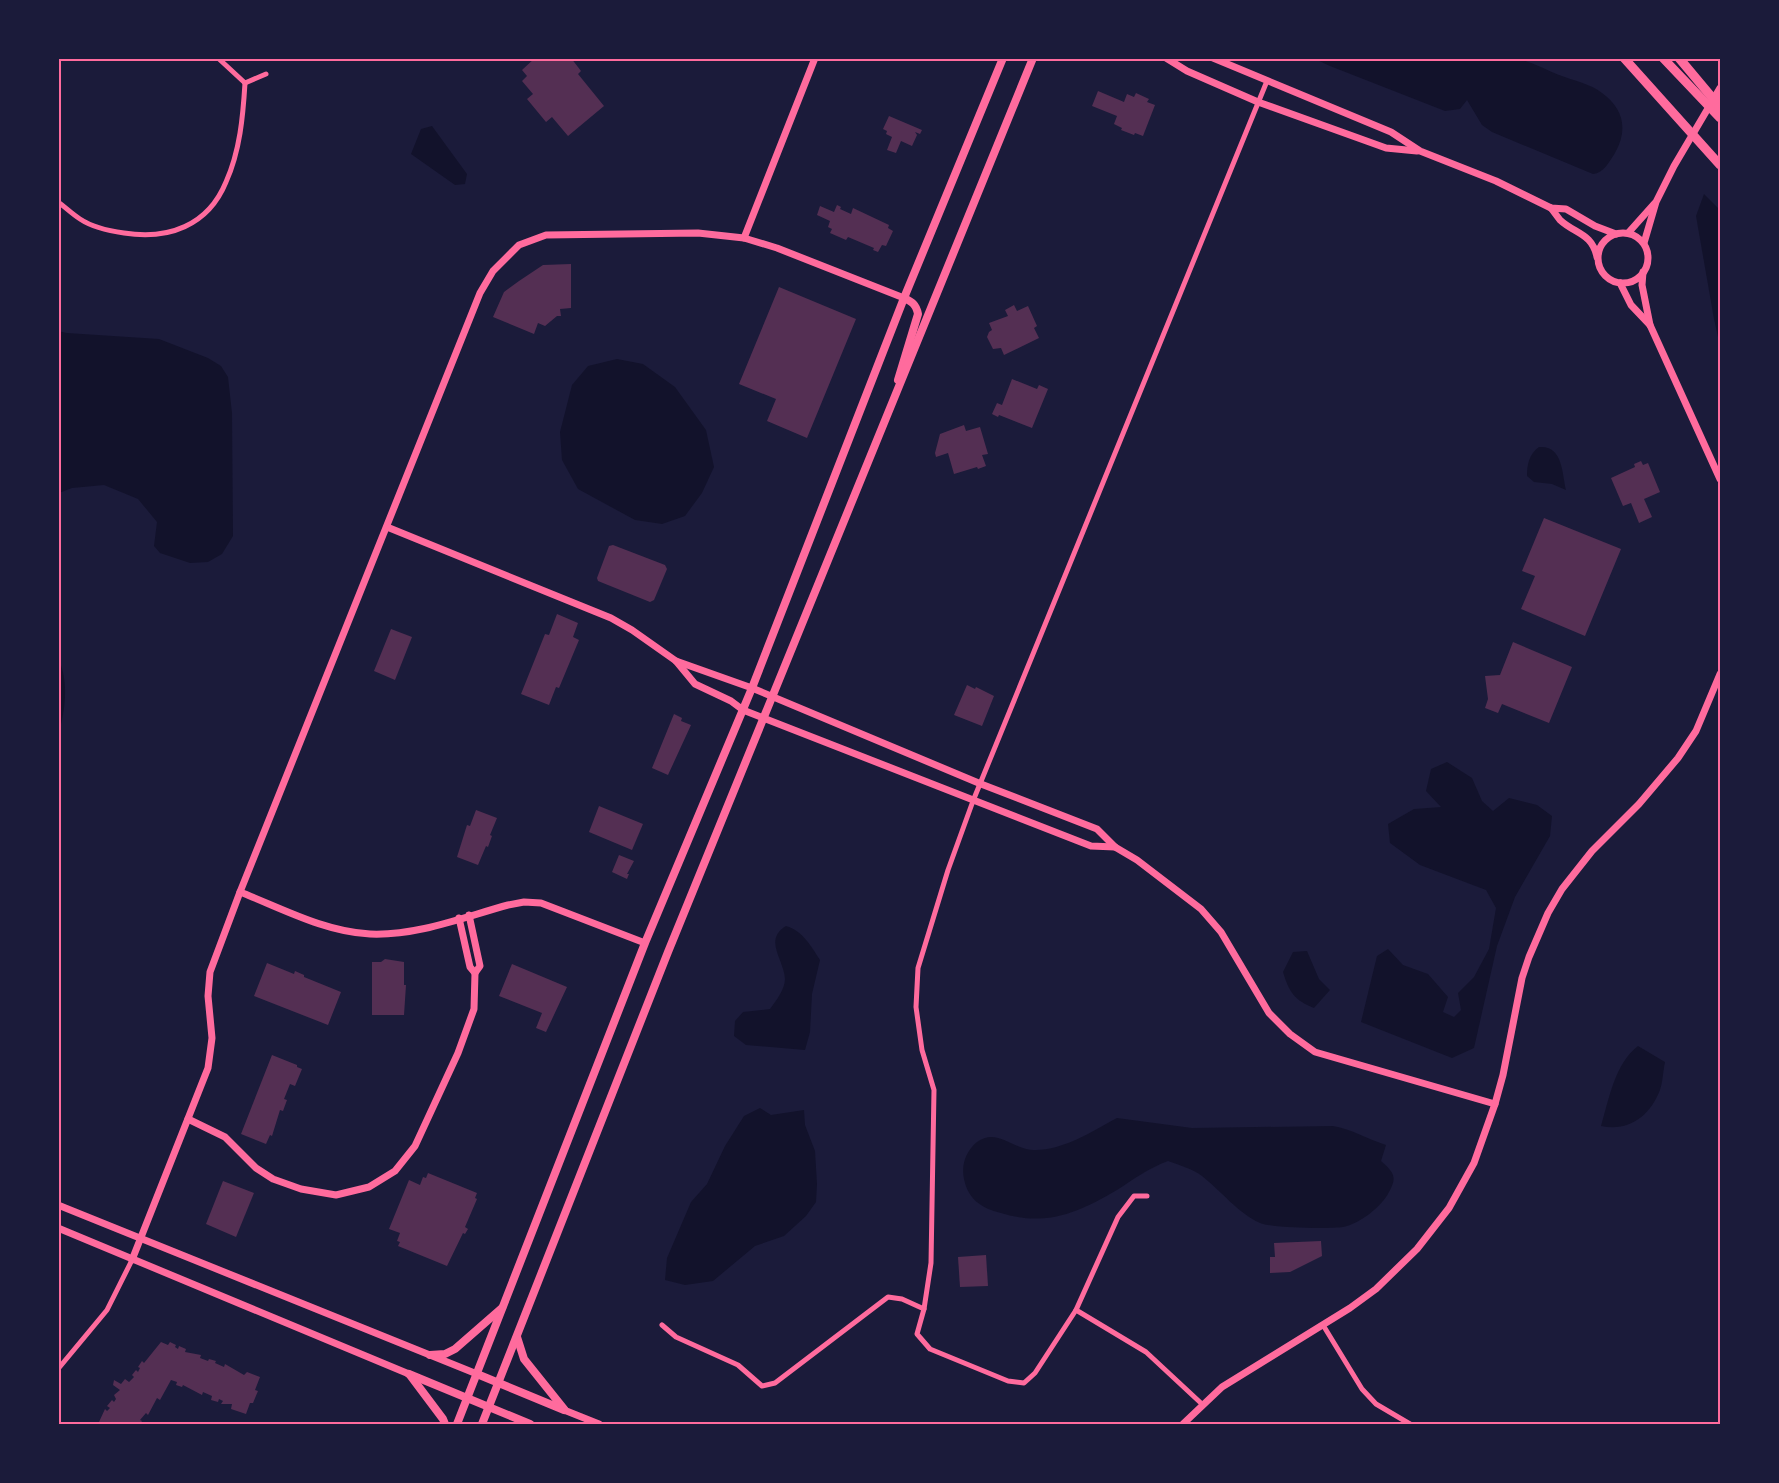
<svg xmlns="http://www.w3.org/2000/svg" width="1779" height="1483" font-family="Mulish,sans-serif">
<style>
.water{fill:#12122b}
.building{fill:#542f53}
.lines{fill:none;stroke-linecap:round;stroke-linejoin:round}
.minor{stroke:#ff6b9d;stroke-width:5}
.tertiary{stroke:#ff6b9d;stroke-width:7}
.secondary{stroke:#ff6b9d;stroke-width:8}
.motorway{stroke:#ff6b9d;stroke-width:9}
.neatline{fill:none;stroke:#ff6b9d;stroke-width:2}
</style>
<rect width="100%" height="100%" fill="#1b1b3a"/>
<g class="water">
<path d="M 1485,59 L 1489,60 C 1513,51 1538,66 1559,75 C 1572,80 1591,84 1602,93 C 1624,109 1628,130 1615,153 C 1609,162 1604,173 1593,174 L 1492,132 L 1482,125 L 1467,100 L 1460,109 L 1445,111 L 1330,66 L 1315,59 Z"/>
<path d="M 432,126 L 467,174 L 465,184 L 455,185 L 411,154 L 421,129 Z"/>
<path d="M 1704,194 L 1720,210 L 1720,346 L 1714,319 L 1696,216 Z"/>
<path d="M 58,331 L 67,333 L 159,339 L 208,358 L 221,366 L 228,377 L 232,413 L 233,536 L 222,554 L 208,562 L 190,563 L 160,553 L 154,546 L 157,522 L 138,499 L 104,485 L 72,488 L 59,493 Z"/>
<path d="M 617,359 L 643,364 L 675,387 L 706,430 L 714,467 L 702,493 L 685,516 L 662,524 L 635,520 L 578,489 L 562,460 L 560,432 L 572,385 L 588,366 Z"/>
<path d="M 1539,447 C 1563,445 1562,473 1566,490 L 1552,484 L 1534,482 L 1527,476 C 1527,465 1529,454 1539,447 Z"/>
<path d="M 59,660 C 69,684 65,709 59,733 Z"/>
<path d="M 1447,762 L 1472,778 L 1482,801 L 1493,811 L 1509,798 L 1537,805 L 1552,816 L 1550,836 L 1515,897 L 1497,946 L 1474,1048 L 1452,1058 L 1361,1022 L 1377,956 L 1388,949 L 1403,965 L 1428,974 L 1448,997 L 1443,1012 L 1454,1017 L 1461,1010 L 1458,993 L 1474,977 L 1489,949 L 1496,908 L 1486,890 L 1420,865 L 1390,843 L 1388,824 L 1414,809 L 1441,807 L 1426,791 L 1431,769 Z"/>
<path d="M 786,926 C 803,931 811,946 820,960 L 812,994 L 810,1032 L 805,1050 L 746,1045 L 734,1036 L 735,1021 L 743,1012 L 770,1009 C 776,1001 785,989 785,979 C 784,959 763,940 786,926 Z"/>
<path d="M 1307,951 L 1319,979 L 1330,990 L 1314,1008 C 1294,1000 1289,992 1283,972 L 1293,952 Z"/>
<path d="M 1638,1046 L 1665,1062 C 1663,1071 1663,1081 1660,1090 C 1650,1116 1629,1132 1601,1126 C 1609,1099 1615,1063 1638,1046 Z"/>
<path d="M 760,1108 L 771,1115 L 804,1110 L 805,1125 L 815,1151 L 817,1184 L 816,1202 L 806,1216 L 784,1236 L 755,1246 L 713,1281 L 685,1285 L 665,1280 L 667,1258 L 691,1202 L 707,1184 L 725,1146 L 744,1116 Z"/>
<path d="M 1117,1118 L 1192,1128 L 1333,1126 C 1352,1129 1367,1139 1386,1145 L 1381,1161 C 1393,1172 1398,1176 1389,1192 C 1382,1206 1360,1224 1343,1227 C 1329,1229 1272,1228 1260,1223 C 1238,1213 1221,1191 1202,1176 C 1193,1169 1179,1165 1168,1161 C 1149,1168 1134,1179 1117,1190 C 1078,1213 1046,1227 1001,1213 C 981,1208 968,1199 964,1179 C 961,1165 966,1151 977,1142 C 997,1127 1014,1150 1033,1150 C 1062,1151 1091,1132 1117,1118 Z"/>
</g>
<g class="building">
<path d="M 535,58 L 571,58 L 581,71 L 578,74 L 604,106 L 568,136 L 552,117 L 546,122 L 527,99 L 533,94 L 522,81 L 527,76 L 522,70 Z"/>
<path d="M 1098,91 L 1124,102 L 1127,94 L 1134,97 L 1136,93 L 1149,99 L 1147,102 L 1155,105 L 1143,136 L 1135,133 L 1134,135 L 1121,130 L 1122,128 L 1114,124 L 1117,116 L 1092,106 Z"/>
<path d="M 889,116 L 922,130 L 920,134 L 915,132 L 917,135 L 912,146 L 901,141 L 896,153 L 887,150 L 892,137 L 886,134 L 887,131 L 883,129 Z"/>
<path d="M 837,205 L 841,207 L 840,209 L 851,214 L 853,208 L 889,225 L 888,228 L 893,231 L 886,246 L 882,245 L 878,252 L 873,250 L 874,248 L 848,237 L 846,240 L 830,233 L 832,229 L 828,227 L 830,221 L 817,215 L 820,206 L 834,212 Z"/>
<path d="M 571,264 L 571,308 L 560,309 L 561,316 L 557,316 L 545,326 L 538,323 L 534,334 L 493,317 L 504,292 L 519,281 L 543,265 Z"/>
<path d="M 779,287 L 856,319 L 807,438 L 767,421 L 776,399 L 739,384 Z"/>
<path d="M 1014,305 L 1017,311 L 1028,306 L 1037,326 L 1034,328 L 1039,338 L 1004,355 L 1001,348 L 993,349 L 987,337 L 989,332 L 992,330 L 989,323 L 1008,316 L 1005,310 Z"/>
<path d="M 1012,379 L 1037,389 L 1039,385 L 1048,389 L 1032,428 L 999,415 L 998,417 L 992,414 L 997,403 L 1002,405 Z"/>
<path d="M 964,425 L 966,431 L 980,427 L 988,454 L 982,455 L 986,466 L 978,469 L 977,467 L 954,474 L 948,453 L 936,457 L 935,453 L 940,434 Z"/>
<path d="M 1641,461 L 1643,465 L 1648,463 L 1660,492 L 1644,499 L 1652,517 L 1639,523 L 1631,503 L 1623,506 L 1611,478 L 1635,467 L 1634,464 Z"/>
<path d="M 1544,518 L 1621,549 L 1585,636 L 1521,609 L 1535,576 L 1522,571 Z"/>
<path d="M 613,545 L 665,565 L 667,569 L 654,600 L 650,602 L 598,581 L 597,578 L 609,546 Z"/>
<path d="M 557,614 L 578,623 L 573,637 L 579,640 L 559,688 L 556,687 L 549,705 L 521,694 L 545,634 L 549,635 Z"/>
<path d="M 391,629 L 412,637 L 395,680 L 374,671 Z"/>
<path d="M 1513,642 L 1572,667 L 1549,723 L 1502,704 L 1498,713 L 1485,708 L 1488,699 L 1485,676 L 1500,675 Z"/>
<path d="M 967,685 L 975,689 L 976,687 L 994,696 L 982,726 L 954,715 Z"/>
<path d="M 674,714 L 682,718 L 681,721 L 691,725 L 668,775 L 652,768 Z"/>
<path d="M 599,806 L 643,824 L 632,850 L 589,832 Z"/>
<path d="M 476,810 L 497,818 L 490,835 L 492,836 L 488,847 L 486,846 L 478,865 L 457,857 L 467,825 L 470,826 Z"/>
<path d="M 619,855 L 634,861 L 627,874 L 629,874 L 627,879 L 612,872 Z"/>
<path d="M 385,959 L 404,962 L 404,985 L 406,985 L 404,1015 L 372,1015 L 372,962 L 381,962 Z"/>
<path d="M 267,963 L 294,974 L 295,971 L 304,975 L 304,977 L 341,992 L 328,1025 L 254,996 Z"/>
<path d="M 512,964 L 567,987 L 546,1032 L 536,1028 L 542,1013 L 499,996 Z"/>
<path d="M 272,1055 L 297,1065 L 297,1067 L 302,1069 L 295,1086 L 290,1084 L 284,1099 L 287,1100 L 283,1111 L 280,1110 L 272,1136 L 270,1135 L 266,1144 L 241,1134 Z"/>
<path d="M 428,1173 L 477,1193 L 475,1198 L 477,1199 L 465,1227 L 468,1229 L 465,1234 L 463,1233 L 447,1266 L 398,1246 L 400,1242 L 397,1241 L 400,1233 L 389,1229 L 409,1180 L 420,1185 L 423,1177 L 426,1178 Z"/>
<path d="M 223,1181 L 254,1193 L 236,1237 L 206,1224 Z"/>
<path d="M 1321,1241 L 1322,1256 L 1290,1272 L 1270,1273 L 1270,1257 L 1275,1257 L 1274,1243 Z"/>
<path d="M 986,1255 L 988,1286 L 960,1287 L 958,1257 Z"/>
<path d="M 161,1342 L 168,1345 L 170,1342 L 176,1345 L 175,1347 L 178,1349 L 179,1346 L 186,1349 L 185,1352 L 201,1355 L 200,1358 L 208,1361 L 209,1359 L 216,1361 L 215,1363 L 224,1367 L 225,1364 L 244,1375 L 247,1372 L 260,1377 L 255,1390 L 258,1391 L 253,1403 L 250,1403 L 246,1414 L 231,1409 L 232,1404 L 221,1404 L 223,1401 L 219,1399 L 218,1402 L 211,1400 L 212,1396 L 203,1392 L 202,1395 L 183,1385 L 182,1387 L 176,1385 L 177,1382 L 171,1380 L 160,1400 L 157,1398 L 148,1415 L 146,1413 L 140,1420 L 142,1421 L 140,1424 L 104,1424 L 99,1422 L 105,1409 L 107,1411 L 110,1408 L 107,1406 L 112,1400 L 114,1402 L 116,1399 L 114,1395 L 120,1390 L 113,1385 L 114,1380 L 121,1384 L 125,1379 L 129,1382 L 134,1377 L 132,1375 L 136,1370 L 138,1372 L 140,1368 L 138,1367 L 142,1361 L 144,1363 Z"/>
</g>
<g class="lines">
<g class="minor">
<path d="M 218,58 L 245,83"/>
<path d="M 245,83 L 266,74"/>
<path d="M 58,202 C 65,207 72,214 80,219 C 92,227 109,231 124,233 C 168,240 208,226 226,182 C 240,151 243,116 245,83"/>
<path d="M 924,1309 L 917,1334 L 930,1349 L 1008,1381 L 1024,1383 L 1035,1373 L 1076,1310 L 1146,1352 L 1203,1405"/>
<path d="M 1076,1310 L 1118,1217 L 1134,1196 L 1147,1196"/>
<path d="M 662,1325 L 676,1337 L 738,1365 L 762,1386 L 775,1383 L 888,1297 L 902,1299 L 924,1309 L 931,1263 L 934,1090 L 922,1050 L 916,1007 L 918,968 L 948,870 L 973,801 L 1267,81"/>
<path d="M 1323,1325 L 1362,1389 L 1376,1404 L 1410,1424"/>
<path d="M 58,1369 L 107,1310 L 132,1260"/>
</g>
<g class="tertiary">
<path d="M 1166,58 L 1187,71 L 1258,102 L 1386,148 L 1417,151"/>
<path d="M 1213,58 L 1391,132 L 1420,151 L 1496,181 L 1551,208 L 1566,209 L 1595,226 L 1616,234"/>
<path d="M 1551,208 C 1554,212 1557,216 1560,220 C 1575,234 1592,233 1597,257"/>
<path d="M 1629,232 L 1654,204"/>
<circle cx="1623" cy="258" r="25"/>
<path d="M 744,238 L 815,58"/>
<path d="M 1644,243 L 1656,202 L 1674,166 L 1720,88"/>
<path d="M 1643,272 L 1642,285 L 1650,325"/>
<path d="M 1620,283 L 1631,305 L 1650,325 L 1720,479"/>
<path d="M 387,527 L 611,618 L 632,630 L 676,661 L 695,684 L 731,701 L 743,710 L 1091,846 L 1115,847"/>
<path d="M 676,661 L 752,688 L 981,784 L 1097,829 L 1115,847 L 1137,860 L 1201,909 L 1221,932 L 1269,1013 L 1290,1034 L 1315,1052 L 1495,1104"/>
<path d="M 240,892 C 281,908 325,932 370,934 C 417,936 464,917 508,905 L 524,902 L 541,903 L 645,943"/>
<path d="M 459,918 L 470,967 L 475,973"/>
<path d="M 188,1119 L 225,1137 L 256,1168 L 273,1179 L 301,1189 L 336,1195 L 369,1187 L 395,1171 L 415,1146 L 458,1053 L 474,1009 L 475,973 L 480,966 L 469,915"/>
<path d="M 58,1205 L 477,1374"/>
<path d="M 58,1228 L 409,1374"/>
<path d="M 132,1260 L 208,1068 L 212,1038 L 208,996 L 210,972 L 240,892 L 480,293 L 493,271 L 519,245 L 546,235 L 698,233 L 744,238 L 777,248 L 904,298"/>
<path d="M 564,1410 L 599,1424"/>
<path d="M 1183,1424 L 1222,1387 L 1350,1308 L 1376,1289 L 1417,1249 L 1449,1208 L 1474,1163 L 1495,1104 L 1503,1075 L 1522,978 L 1529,957 L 1548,913 L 1562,889 L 1592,851 L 1639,804 L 1678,758 L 1696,731 L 1720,674"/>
</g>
<g class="secondary">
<path d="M 898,380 L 918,314 C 916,304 912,302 904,298"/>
<path d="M 517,1337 L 524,1359 L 564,1409"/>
<path d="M 430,1355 L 445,1354 L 455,1349 L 502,1308"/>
<path d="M 409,1374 L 530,1424"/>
<path d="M 477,1374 L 564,1410"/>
<path d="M 410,1375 L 443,1419 L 445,1424"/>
<path d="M 457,1424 L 645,943 L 752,688 L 904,298 L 1003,58"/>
<path d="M 482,1424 L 668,952 L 1033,58"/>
</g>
<g class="motorway">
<path d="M 1624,58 L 1720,165"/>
<path d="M 1663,58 L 1720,118"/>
<path d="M 1679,58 L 1720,107"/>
</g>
</g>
<rect width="1779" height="1483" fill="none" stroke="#1b1b3a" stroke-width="120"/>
<rect x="60" y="60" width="1659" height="1363" class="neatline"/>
</svg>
